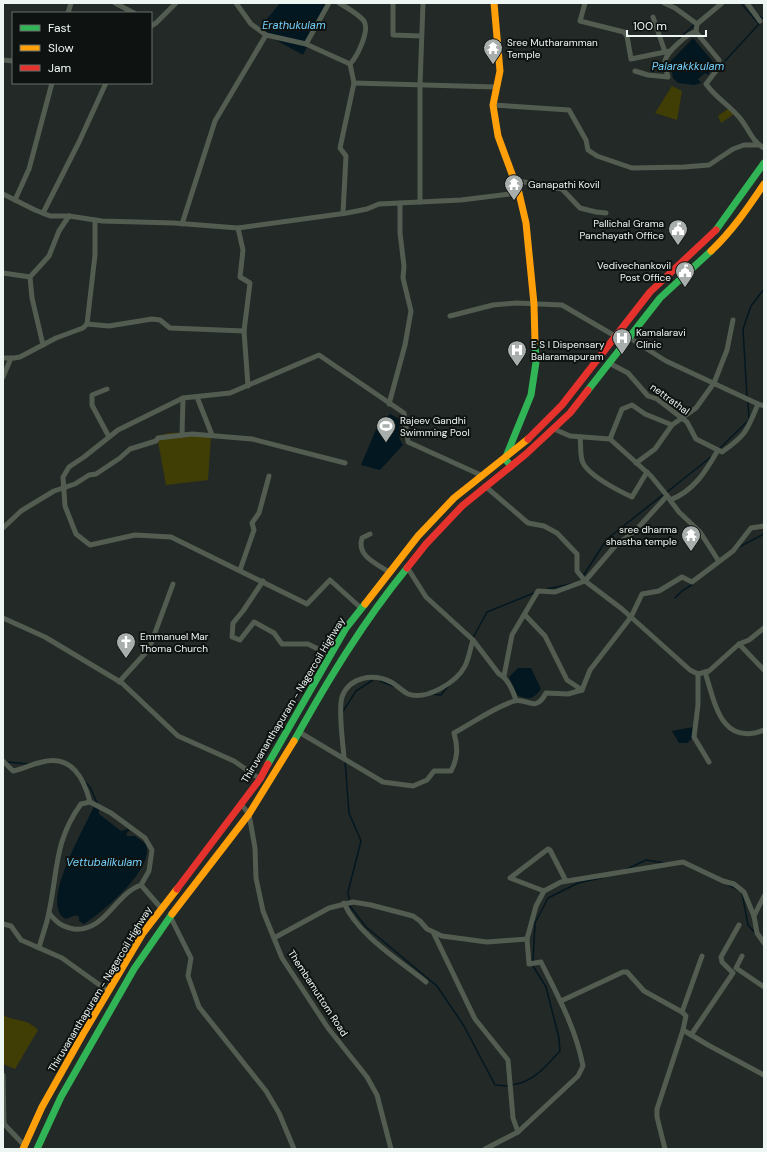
<svg xmlns="http://www.w3.org/2000/svg" width="767" height="1152" font-family="'DM Sans',sans-serif">
<style>
.green{fill:#413e05}
.water{fill:#031721}
.lines{fill:none;stroke-linecap:round;stroke-linejoin:round}
.stream{stroke:#031721;stroke-width:1.5}
.street{stroke:#535c50;stroke-width:5}
.fast{stroke:#30b455;stroke-width:7}
.slow{stroke:#ff9f0a;stroke-width:7}
.jam{stroke:#e5322d;stroke-width:7}
.labels{text-anchor:middle;dominant-baseline:central;stroke-width:4;stroke-linejoin:round;paint-order:stroke}
.poi-label{font-size:10px;fill:#eef6f3;stroke:#0e1311;text-anchor:start}
.street-label{font-size:10px;fill:#eef6f3;stroke:#0e1311}
.water-label{font-size:11px;font-style:italic;fill:#74d0fb;stroke:#0e1311}
</style>
<rect width="100%" height="100%" fill="#232926"/>
<g class="green">
<path d="M 672,86 L 682,91 L 677,120 L 655,113 Z"/>
<path d="M 728,109 L 734,114 L 721,123 L 718,116 Z"/>
<path d="M 194,432 L 211,435 L 208,480 L 166,485 L 157,436 L 169,433 Z"/>
<path d="M 3,1015 C 18,1023 25,1017 38,1030 L 15,1069 L 3,1064 Z"/>
</g>
<g class="water">
<path d="M 280,3 L 329,3 L 303,55 L 258,30 Z"/>
<path d="M 693,38 L 715,64 L 708,75 L 705,73 L 698,79 L 701,83 L 694,85 L 678,83 L 673,78 L 670,62 Z"/>
<path d="M 390,414 L 402,420 C 398,430 397,436 403,445 L 380,470 L 361,465 L 377,427 Z"/>
<path d="M 518,668 L 531,668 L 541,689 C 533,700 529,700 516,695 L 509,677 Z"/>
<path d="M 693,727 L 695,736 L 687,743 L 679,743 L 672,731 Z"/>
<path d="M 94,806 L 99,809 L 99,814 L 121,831 L 127,829 L 130,830 L 126,834 L 127,836 L 135,836 L 146,844 C 155,869 103,912 84,924 L 79,921 L 79,917 L 76,915 L 66,919 C 38,905 86,826 94,806 Z"/>
</g>
<g class="lines">
<g class="stream">
<path d="M 759,16 L 764,19"/>
<path d="M 679,39 L 695,24"/>
<path d="M 725,61 L 759,24 L 741,3"/>
<path d="M 747,398 L 743,329 L 751,306 L 764,289"/>
<path d="M 719,449 L 749,420 L 748,402"/>
<path d="M 667,492 L 711,457"/>
<path d="M 739,547 L 764,534"/>
<path d="M 583,576 L 607,539 L 664,494"/>
<path d="M 547,589 L 571,584"/>
<path d="M 675,598 L 682,591 L 693,584"/>
<path d="M 473,638 L 487,612 L 534,593"/>
<path d="M 380,681 L 393,686"/>
<path d="M 431,694 L 441,695 L 449,685"/>
<path d="M 342,713 L 356,691 L 373,680"/>
<path d="M 345,760 L 349,813 L 361,841 L 348,892 L 350,906 L 366,927 L 437,986 L 464,1026 L 495,1085 L 508,1086"/>
<path d="M 7,762 L 29,764"/>
<path d="M 85,782 L 90,787 L 97,803"/>
<path d="M 627,869 L 646,860 L 665,863"/>
<path d="M 727,884 L 738,890"/>
<path d="M 742,893 L 748,925 L 756,934"/>
<path d="M 533,961 L 535,923 L 548,898 L 578,883 L 601,878"/>
<path d="M 512,1085 C 534,1082 546,1066 560,1051 L 559,1038 L 546,987 L 533,966"/>
</g>
<g class="street">
<path d="M 115,3 L 134,13"/>
<path d="M 339,3 C 346,7 360,16 364,21 C 370,31 357,57 350,64"/>
<path d="M 393,3 L 393,35 L 421,36"/>
<path d="M 585,3 L 580,21 L 624,32 L 627,36 L 631,59 L 670,51"/>
<path d="M 664,3 L 675,8 L 697,24"/>
<path d="M 722,3 L 697,24 L 696,32 L 719,60 L 719,67 L 706,84 C 715,97 729,105 739,117 C 748,127 752,142 764,148"/>
<path d="M 747,3 L 760,21"/>
<path d="M 68,13 L 71,3"/>
<path d="M 653,17 L 665,52"/>
<path d="M 151,26 L 156,23 L 176,3"/>
<path d="M 266,35 L 306,44 L 350,64 L 354,83 L 340,148 L 346,156 L 343,213"/>
<path d="M 306,44 L 329,3"/>
<path d="M 3,60 L 13,61"/>
<path d="M 635,71 L 648,75 L 668,77 C 667,73 665,67 665,62 C 665,53 689,32 696,32"/>
<path d="M 354,83 L 496,87"/>
<path d="M 493,105 L 569,110 L 586,140 L 588,150 L 597,156 L 632,168 L 684,167 L 709,165 L 733,149 L 744,145 L 758,145"/>
<path d="M 513,180 L 562,189 L 580,208 L 596,212 L 606,213"/>
<path d="M 3,194 L 35,210 L 50,216 L 69,216 L 102,221 L 174,223 L 238,228 L 347,213 L 367,209 L 379,204 L 461,200 L 519,193"/>
<path d="M 15,200 L 29,169 L 52,83"/>
<path d="M 420,202 L 420,85 L 423,3"/>
<path d="M 43,213 L 79,142 L 106,83"/>
<path d="M 182,224 L 215,121 L 266,35 L 251,24 L 236,3"/>
<path d="M 238,228 L 243,250 L 240,277 L 250,283 L 244,331 L 248,386"/>
<path d="M 3,273 L 30,277"/>
<path d="M 450,316 L 493,305 L 516,303 L 562,305 L 615,336"/>
<path d="M 87,324 L 109,326 L 152,319 L 160,320 L 170,328 L 244,331"/>
<path d="M 628,337 L 666,361 L 758,404"/>
<path d="M 43,345 L 32,298 L 30,277 L 49,256 L 59,231 L 69,216"/>
<path d="M 3,358 L 14,358 L 20,357 L 56,338 L 83,328 L 87,324 L 95,255 L 95,220"/>
<path d="M 609,363 L 628,373 L 648,396 L 657,399 L 687,422 L 696,439 L 722,452 C 746,435 747,431 758,404 L 764,406"/>
<path d="M 3,377 L 11,358"/>
<path d="M 107,389 L 92,395 L 92,405 L 109,437"/>
<path d="M 197,397 L 212,435"/>
<path d="M 389,404 L 405,345 L 411,311 L 403,278 L 404,266 L 400,233 L 400,203"/>
<path d="M 554,429 L 570,436 L 610,439 L 651,476 L 669,498"/>
<path d="M 182,435 L 183,398"/>
<path d="M 580,437 C 581,444 580,453 582,460 C 585,474 619,491 632,497 L 647,472"/>
<path d="M 610,439 L 622,409 L 632,405 L 645,414 L 672,425"/>
<path d="M 636,463 L 655,449 L 672,425 L 696,408 L 714,383 L 727,350 L 733,320"/>
<path d="M 485,486 L 528,523 L 544,526 L 557,533 L 577,554 L 577,571 L 585,581 L 622,609 L 690,670 L 698,674 L 709,671 L 739,644 L 749,640 L 764,628"/>
<path d="M 3,528 L 21,511 L 54,491 L 75,484 L 89,475 L 96,474 L 120,458 L 130,449 L 156,441 L 158,438 L 192,434 L 252,439 L 345,463"/>
<path d="M 370,534 L 362,538 C 356,556 377,564 389,572"/>
<path d="M 718,560 L 700,532 L 679,512 L 670,500 C 694,491 706,471 718,450"/>
<path d="M 407,567 L 426,597 L 473,640 L 499,674 C 508,678 513,691 516,700"/>
<path d="M 240,570 L 254,530 L 252,523 L 259,513 L 269,476"/>
<path d="M 263,581 L 243,611 L 233,623 L 232,637 L 240,640 L 254,622 L 274,633 L 282,644 L 308,644 L 330,655"/>
<path d="M 362,609 L 330,580 L 307,604 L 171,537 L 135,535 L 90,545 L 76,534 L 65,506 L 63,477 L 69,467 L 84,457 L 118,430 L 183,398 L 230,393 L 319,355 L 404,413 L 408,442 L 483,476"/>
<path d="M 525,615 L 545,636 L 567,680 L 582,690"/>
<path d="M 3,618 L 45,637 L 122,683 L 178,736 L 234,761 L 260,779"/>
<path d="M 739,644 L 764,670"/>
<path d="M 705,672 C 715,703 721,747 764,730"/>
<path d="M 698,674 L 698,705 L 694,737 L 709,762"/>
<path d="M 504,676 L 512,635 L 538,591 L 555,592 L 585,581 L 615,546 L 636,530 L 667,496"/>
<path d="M 119,682 L 149,649 L 173,584"/>
<path d="M 299,732 L 383,782 L 413,786 L 427,780 L 434,771 L 451,771 C 458,758 458,747 454,733 C 474,722 493,708 514,701 C 527,697 535,714 546,693 L 568,694 L 582,690 L 590,670 L 631,617 L 642,594 L 659,591 L 682,577 L 692,582 L 733,551 L 751,528 L 764,526"/>
<path d="M 344,758 C 343,743 338,709 342,697 C 349,677 373,673 391,682 C 397,685 402,691 408,694 C 426,701 457,682 465,666 C 469,658 470,649 473,640"/>
<path d="M 3,761 L 13,771 C 23,769 32,764 42,762 C 72,754 84,779 90,802"/>
<path d="M 241,804 L 249,814 L 255,848 L 256,878 L 263,911 L 282,958 L 328,1028 L 367,1077 L 377,1095 L 391,1149"/>
<path d="M 544,891 L 510,878 L 548,849 L 550,850 L 566,881"/>
<path d="M 344,903 C 358,935 399,960 426,982"/>
<path d="M 49,913 C 56,922 62,927 74,929 C 105,932 115,894 141,885"/>
<path d="M 170,916 L 191,958 L 188,976 L 199,1007 L 266,1091 L 279,1113 L 294,1149"/>
<path d="M 754,916 L 764,896"/>
<path d="M 3,924 L 11,926 L 21,940 L 62,958 L 108,991"/>
<path d="M 434,934 L 475,1019 L 508,1060 L 513,1118 L 518,1132"/>
<path d="M 274,938 L 329,908 L 353,902 L 371,905 L 413,916 L 420,921 L 427,929 L 442,936 L 487,942 L 527,939"/>
<path d="M 39,948 C 42,936 47,924 49,912 C 58,871 54,841 81,804 L 90,802 L 111,813 L 145,838 L 152,850 L 149,871 L 141,885 L 161,908"/>
<path d="M 742,956 L 736,968 L 764,987"/>
<path d="M 561,1001 L 623,972 L 627,972 L 644,991 L 682,1012 L 686,1016 L 683,1030 L 657,1109 L 657,1117 L 665,1149"/>
<path d="M 682,1012 L 702,956"/>
<path d="M 683,1030 L 708,1045 L 764,1075"/>
<path d="M 691,1035 L 733,973 L 722,962 L 721,957 L 739,925"/>
<path d="M 3,1075 L 4,1124 L 24,1145"/>
<path d="M 485,1149 L 518,1132 L 578,1076 L 583,1066 C 576,1029 558,996 541,962 L 529,964 L 527,939 L 536,906 L 544,891 L 561,882 L 683,862 L 723,881 L 734,884 L 744,892 L 754,916 L 757,933 L 764,943"/>
</g>
<g class="fast">
<path d="M 716,230 L 764,163"/>
<path d="M 588,390 L 660,298 L 711,251"/>
<path d="M 511,466 L 505,459 L 531,395 L 536,362 L 535,342"/>
<path d="M 294,741 C 328,680 363,622 407,568"/>
<path d="M 268,764 L 346,628 L 365,604"/>
<path d="M 37,1149 L 61,1097 L 134,969 L 172,914"/>
</g>
<g class="slow">
<path d="M 494,3 L 500,71 L 493,105 L 498,136 L 519,193 L 526,223 L 534,304 L 535,342"/>
<path d="M 711,251 C 732,231 748,208 764,184"/>
<path d="M 365,604 L 418,536 L 454,498 L 528,439"/>
<path d="M 172,914 L 249,814 L 294,741"/>
<path d="M 23,1149 L 42,1107 L 83,1034 L 143,933 L 177,889"/>
</g>
<g class="jam">
<path d="M 528,439 L 562,405 L 650,292 L 716,230"/>
<path d="M 407,568 L 426,544 L 462,506 L 526,454 L 570,413 L 588,390"/>
<path d="M 177,889 L 260,779 L 268,764"/>
</g>
</g>
<defs>
<g id="temple-pin" transform="scale(1)"><path d="M0 17L-7.5 6A9.5 9.5 0 1 1 7.5 6Z" fill="#a7aeab" stroke="#0e1311"/><path d="M0-6L5-2H3V0L6.5 2.5H4V6H1.5V3h-3V6H-4V2.5H-6.5L-3 0V-2H-5Z" fill="#fff"/></g>
<g id="civic-pin" transform="scale(1)"><path d="M0 17L-7.5 6A9.5 9.5 0 1 1 7.5 6Z" fill="#a7aeab" stroke="#0e1311"/><path d="M-.6-6.5H3V-4.5H.6V-3L4-1V1h2V6H-6V1h2V-1L-.6-3ZM-1.2 2.5V6h2.4V2.5Z" fill="#fff"/></g>
<g id="hospital-pin" transform="scale(1)"><path d="M0 17L-7.5 6A9.5 9.5 0 1 1 7.5 6Z" fill="#a7aeab" stroke="#0e1311"/><path d="M-5-5h3v3.5h4V-5h3V5h-3V1.5h-4V5h-3Z" fill="#fff"/></g>
<g id="stadium-pin" transform="scale(1)"><path d="M0 17L-7.5 6A9.5 9.5 0 1 1 7.5 6Z" fill="#a7aeab" stroke="#0e1311"/><path d="M0-5a6.5 5 0 1 0 0 10a6.5 5 0 1 0 0-10ZM-3.5-1.8h7v3.6h-7Z" fill="#fff"/></g>
<g id="church-pin" transform="scale(1)"><path d="M0 17L-7.5 6A9.5 9.5 0 1 1 7.5 6Z" fill="#a7aeab" stroke="#0e1311"/><path d="M-1.2-6h2.4v3.5h3.3v2.4h-3.3V6h-2.4V-.1h-3.3v-2.4h3.3Z" fill="#fff"/></g>
</defs>
<g fill-rule="evenodd">
<use href="#temple-pin" x="493" y="48"/>
<use href="#temple-pin" x="514" y="184"/>
<use href="#civic-pin" x="678" y="229"/>
<use href="#civic-pin" x="685" y="271"/>
<use href="#hospital-pin" x="622" y="338"/>
<use href="#hospital-pin" x="517" y="350"/>
<use href="#stadium-pin" x="386" y="426"/>
<use href="#temple-pin" x="691" y="535"/>
<use href="#church-pin" x="126" y="642"/>
</g>
<g class="labels">
<g class="poi-label">
<text x="507" y="42">Sree Mutharamman<tspan x="507" dy="12">Temple</tspan></text>
<text x="528" y="184">Ganapathi Kovil</text>
<text x="664" y="223" text-anchor="end">Pallichal Grama<tspan x="664" dy="12">Panchayath Office</tspan></text>
<text x="671" y="265" text-anchor="end">Vedivechankovil<tspan x="671" dy="12">Post Office</tspan></text>
<text x="636" y="332">Kamalaravi<tspan x="636" dy="12">Clinic</tspan></text>
<text x="531" y="344">E S I Dispensary<tspan x="531" dy="12">Balaramapuram</tspan></text>
<text x="400" y="420">Rajeev Gandhi<tspan x="400" dy="12">Swimming Pool</tspan></text>
<text x="677" y="529" text-anchor="end">sree dharma<tspan x="677" dy="12">shastha temple</tspan></text>
<text x="140" y="636">Emmanuel Mar<tspan x="140" dy="12">Thoma Church</tspan></text>
</g>
<g class="street-label">
<text transform="translate(670 399) rotate(36)">nettrathal</text>
<text transform="translate(293 700) rotate(-59)">Thiruvananthapuram - Nagercoil Highway</text>
<text transform="translate(100 989) rotate(-59)">Thiruvananthapuram - Nagercoil Highway</text>
<text transform="translate(318 993) rotate(57)">Thembamuttom Road</text>
</g>
<g class="water-label">
<text x="294" y="25">Erathukulam</text>
<text x="688" y="66">Palarakkkulam</text>
<text x="104" y="862">Vettubalikulam</text>
</g>
</g>
<rect width="767" height="1152" fill="none" stroke="#eef6f3" stroke-width="8"/>
<rect x="12" y="12" width="140" height="72" fill="#0e1311" stroke="#686e6b"/>
<rect x="20" y="25" width="20" height="6" fill="#30b455" stroke="#686e6b"/>
<text x="48" y="32" font-size="12" fill="#eef6f3">Fast</text>
<rect x="20" y="45" width="20" height="6" fill="#ff9f0a" stroke="#686e6b"/>
<text x="48" y="52" font-size="12" fill="#eef6f3">Slow</text>
<rect x="20" y="65" width="20" height="6" fill="#e5322d" stroke="#686e6b"/>
<text x="48" y="72" font-size="12" fill="#eef6f3">Jam</text>
<path d="M627 30v6h79v-6" fill="none" stroke="#eef6f3" stroke-width="2"/>
<text x="633" y="30" font-size="12" fill="#eef6f3" stroke="#0e1311" stroke-width="3" paint-order="stroke">100 m</text>
</svg>
